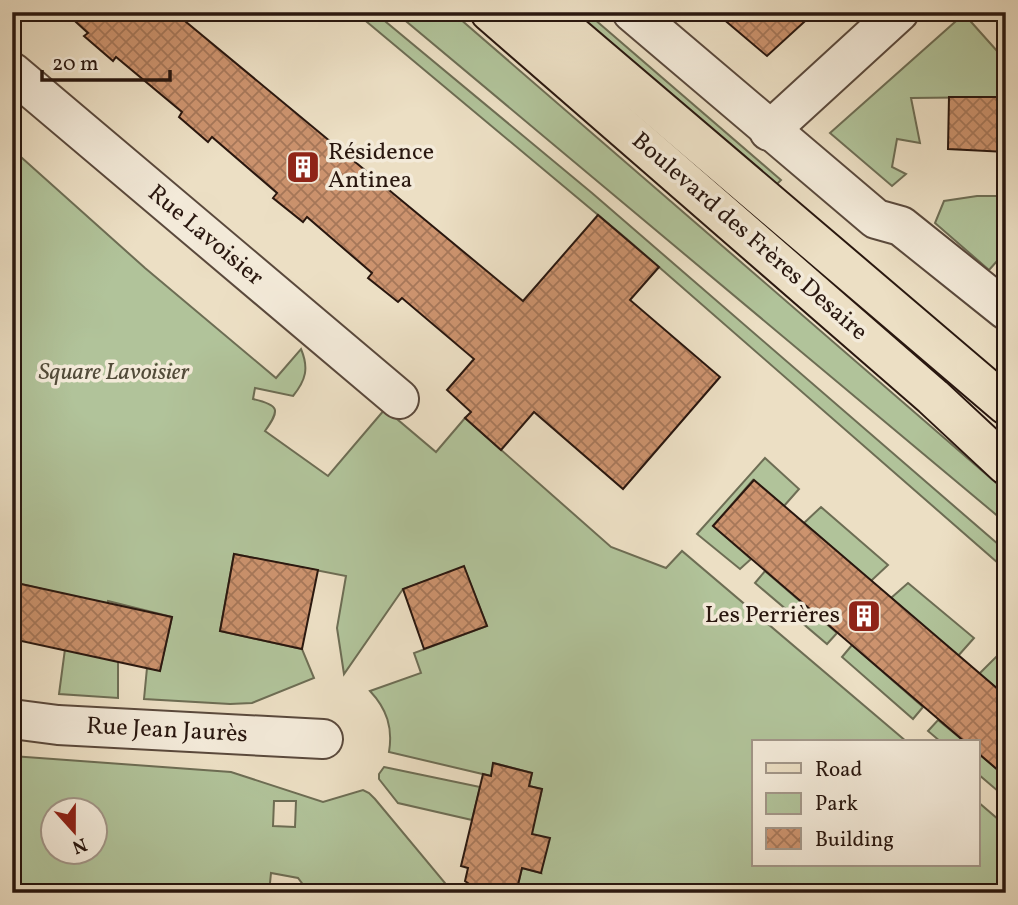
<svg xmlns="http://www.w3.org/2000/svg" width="1018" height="905" font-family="Vollkorn,serif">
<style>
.green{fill:#b1c39a;stroke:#6d6d54;stroke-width:2;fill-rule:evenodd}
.building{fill:url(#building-cross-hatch);stroke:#29170f;stroke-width:2}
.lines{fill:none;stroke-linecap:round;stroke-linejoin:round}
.minor-casing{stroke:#5a493c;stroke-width:42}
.major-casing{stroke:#29170f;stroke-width:42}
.minor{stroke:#f3ead9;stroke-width:38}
.major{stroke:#ecdfc4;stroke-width:38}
.labels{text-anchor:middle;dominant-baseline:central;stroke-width:7;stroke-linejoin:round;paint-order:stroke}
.poi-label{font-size:24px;fill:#29170f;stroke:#f3ead9;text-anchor:start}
.street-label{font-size:24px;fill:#29170f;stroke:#f3ead9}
.park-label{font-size:24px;font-style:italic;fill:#524b39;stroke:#f3ead9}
</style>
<defs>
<pattern id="building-cross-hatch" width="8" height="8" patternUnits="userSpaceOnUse" patternTransform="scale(1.75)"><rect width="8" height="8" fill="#cc936e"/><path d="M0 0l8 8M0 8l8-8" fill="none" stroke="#a67759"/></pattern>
</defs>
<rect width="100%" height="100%" fill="#ecdfc4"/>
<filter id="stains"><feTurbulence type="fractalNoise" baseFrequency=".00286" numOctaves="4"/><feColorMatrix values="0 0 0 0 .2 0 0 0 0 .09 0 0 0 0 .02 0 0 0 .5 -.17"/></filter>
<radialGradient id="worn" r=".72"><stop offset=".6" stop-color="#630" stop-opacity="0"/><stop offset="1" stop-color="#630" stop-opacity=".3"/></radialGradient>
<g class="green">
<path d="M 355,12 L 374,12 L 592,193 L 1006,551 L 1006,570 L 628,240 Z"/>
<path d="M 395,12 L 452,12 L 1002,488 L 1006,492 L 1006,523 Z"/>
<path d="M 571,12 L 586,12 L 781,180 L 775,186 Z"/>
<path d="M 964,14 L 1006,61 L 1006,100 L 1003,97 L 911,98 L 920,143 L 897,139 L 892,167 L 906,174 L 892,186 L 830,133 Z"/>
<path d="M 12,149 L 145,268 L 276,378 L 301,349 C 309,368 306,380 293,396 L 255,388 L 253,399 C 280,405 280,410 265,431 L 328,476 L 385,409 L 436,452 L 465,418 L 611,547 L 666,568 L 682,551 L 907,742 L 754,742 L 754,865 L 978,865 L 978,802 L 1006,826 L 1006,893 L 516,893 L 522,868 L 541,873 L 518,831 L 539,802 L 542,789 L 529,786 L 532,773 L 494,763 L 491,776 L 389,752 C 393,728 387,709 370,691 L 421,673 L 414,653 L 487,626 L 464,567 L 403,589 L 344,674 L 337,628 L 346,576 L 234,554 L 220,631 L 302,649 L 314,678 L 252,703 L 230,704 L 144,699 L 147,668 L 160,670 L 172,617 L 108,601 L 95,656 L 118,661 L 118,698 L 59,694 L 65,649 L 47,590 L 12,582 Z"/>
<path d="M 977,196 L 1006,196 L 1006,251 L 989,270 L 935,223 L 944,201 Z"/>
<path d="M 765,458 L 799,489 L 784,506 L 753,480 L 713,526 L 751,559 L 740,569 L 697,534 Z"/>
<path d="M 821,507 L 888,565 L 871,581 L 804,523 Z"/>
<path d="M 765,571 L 837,633 L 827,644 L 755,583 Z"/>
<path d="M 908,583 L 974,638 L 958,656 L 891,598 Z"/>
<path d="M 852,645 L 923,707 L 913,719 L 842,657 Z"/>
<path d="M 996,657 L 1006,665 L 1006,696 L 979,674 Z"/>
<path d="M 938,720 L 965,742 L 941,742 L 928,731 Z"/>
<path d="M 978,753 L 1006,777 L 1006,785 L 999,792 L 978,774 Z"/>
<path d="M 12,756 L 231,772 L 323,802 L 363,790 L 369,793 L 375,799 L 445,883 L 450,893 L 303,893 L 304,886 L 298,878 L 271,873 L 269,893 L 12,893 ZM 274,801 L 296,801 L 295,827 L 273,826 ZM 52,810 L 94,810 L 94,852 L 52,852 Z"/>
<path d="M 384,767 L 480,787 L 472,820 L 398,803 L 379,779 L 379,774 Z"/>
</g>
<g class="building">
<path d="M 65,12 L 174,12 L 523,301 L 598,215 L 659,267 L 630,300 L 720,377 L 623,489 L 534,412 L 501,450 L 465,418 L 471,412 L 447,390 L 474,359 L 402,298 L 398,302 L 368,278 L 372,273 L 307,217 L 303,222 L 273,198 L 277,193 L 212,137 L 208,142 L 179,117 L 182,112 L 116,57 L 113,61 L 84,36 L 88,33 Z"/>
<path d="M 715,12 L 815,12 L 767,56 Z"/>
<path d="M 949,97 L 1006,97 L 1006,152 L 948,149 Z"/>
<path d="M 754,480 L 1006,696 L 1006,777 L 978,753 L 978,742 L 965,742 L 713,526 Z"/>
<path d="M 234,554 L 318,570 L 302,649 L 220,631 Z"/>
<path d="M 464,566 L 487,626 L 424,649 L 403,589 Z"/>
<path d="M 12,582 L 172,617 L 160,671 L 12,639 Z"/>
<path d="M 493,763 L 532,773 L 529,786 L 542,789 L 532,834 L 550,838 L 541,873 L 522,868 L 516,893 L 482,893 L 465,881 L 468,868 L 461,866 L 483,774 L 491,776 Z"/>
</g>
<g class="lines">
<g class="minor-casing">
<g id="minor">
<path d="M 632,12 L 876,219 L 901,226 L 1006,310"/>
<path d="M 12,72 L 399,399"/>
<path d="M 769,131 L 899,12"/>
<path d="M 12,719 L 58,725 L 323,739"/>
</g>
</g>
<g class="major-casing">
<g id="major">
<path d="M 490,12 L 933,397 L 1006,465"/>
<path d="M 545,12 L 1006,405"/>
</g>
</g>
<use href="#minor" class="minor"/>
<use href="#major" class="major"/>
</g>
<defs>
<g id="building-square" transform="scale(1.75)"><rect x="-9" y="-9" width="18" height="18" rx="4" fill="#8f2418" stroke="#f3ead9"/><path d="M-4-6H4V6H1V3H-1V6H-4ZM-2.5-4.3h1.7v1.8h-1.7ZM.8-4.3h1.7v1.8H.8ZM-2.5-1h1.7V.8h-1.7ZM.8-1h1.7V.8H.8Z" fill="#fff"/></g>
</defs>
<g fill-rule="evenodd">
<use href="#building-square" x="303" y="167"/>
<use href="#building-square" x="864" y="616"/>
</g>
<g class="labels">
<g class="poi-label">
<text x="328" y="153">Résidence<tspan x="328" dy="28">Antinea</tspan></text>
<text x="840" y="616" text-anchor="end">Les Perrières</text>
</g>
<g class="street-label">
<text transform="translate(205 236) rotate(40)">Rue Lavoisier</text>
<text transform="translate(749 237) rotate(41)">Boulevard des Frères Desaire</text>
<text transform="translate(167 731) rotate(3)">Rue Jean Jaurès</text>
</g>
<g class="park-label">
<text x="114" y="373">Square Lavoisier</text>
</g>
</g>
<rect width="1018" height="905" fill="none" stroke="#ecdfc4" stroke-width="42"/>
<rect x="14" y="14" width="990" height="877" fill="none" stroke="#29170f" stroke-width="3.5"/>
<rect x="21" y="21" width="976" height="863" fill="none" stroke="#29170f" stroke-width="2"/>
<rect x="752" y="740" width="228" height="126" fill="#f3ead9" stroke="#a29688" stroke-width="2"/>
<rect x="766" y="763" width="35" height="10" fill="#ecdfc4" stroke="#a29688" stroke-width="2"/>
<text x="815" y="776" font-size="21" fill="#29170f">Road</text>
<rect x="766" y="793" width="35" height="21" fill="#b1c39a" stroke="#a29688" stroke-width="2"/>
<text x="815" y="810" font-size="21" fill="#29170f">Park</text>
<rect x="766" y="828" width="35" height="21" fill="url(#building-cross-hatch)" stroke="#a29688" stroke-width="2"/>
<text x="815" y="846" font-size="21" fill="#29170f">Building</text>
<g transform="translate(74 831) rotate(159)"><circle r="33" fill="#f3ead9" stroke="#a29688" stroke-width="2"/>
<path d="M0-5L12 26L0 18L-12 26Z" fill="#8f2418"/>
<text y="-10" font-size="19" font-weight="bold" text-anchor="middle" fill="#29170f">N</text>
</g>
<path d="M42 70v10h128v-10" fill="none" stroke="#29170f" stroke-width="3.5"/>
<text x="52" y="70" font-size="21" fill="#29170f" stroke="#f3ead9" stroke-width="5" paint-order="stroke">20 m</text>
<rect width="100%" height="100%" filter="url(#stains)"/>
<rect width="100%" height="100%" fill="url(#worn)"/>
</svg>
